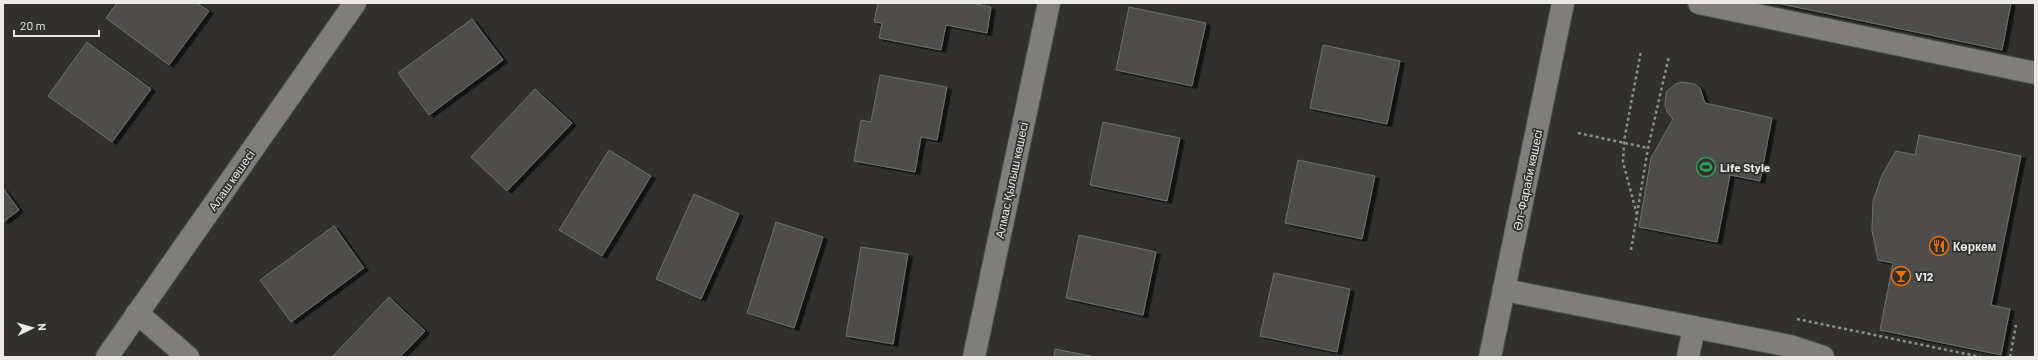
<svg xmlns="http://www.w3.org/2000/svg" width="2038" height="360" font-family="Barlow,sans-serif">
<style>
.building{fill:#4f4e4c;stroke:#706e6c;filter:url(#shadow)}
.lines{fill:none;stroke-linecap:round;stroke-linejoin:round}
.minor-casing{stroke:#504f4d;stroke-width:24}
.path{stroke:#8e8d8b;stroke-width:2.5;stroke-dasharray:3 3;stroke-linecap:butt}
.minor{stroke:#7f7e7c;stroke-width:22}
.labels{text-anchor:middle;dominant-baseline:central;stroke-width:3.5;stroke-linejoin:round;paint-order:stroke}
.poi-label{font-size:12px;font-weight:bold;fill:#ebeae9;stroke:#31302e;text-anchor:start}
.street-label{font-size:12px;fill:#ebeae9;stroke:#31302e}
</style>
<defs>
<filter id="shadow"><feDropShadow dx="4.5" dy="2.5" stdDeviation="0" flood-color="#0009"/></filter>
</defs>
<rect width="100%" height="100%" fill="#31302e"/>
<g class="building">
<path d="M 117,3 L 197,3 L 209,11 L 169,65 L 106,18 Z"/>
<path d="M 878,3 L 971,3 L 991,7 L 987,33 L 946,25 L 941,50 L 879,38 L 882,23 L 874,22 Z"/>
<path d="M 1776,3 L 2011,3 L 2002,50 Z"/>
<path d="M 1129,7 L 1206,23 L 1192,86 L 1116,70 Z"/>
<path d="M 472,19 L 503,60 L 429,115 L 398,73 Z"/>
<path d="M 87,42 L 151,89 L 112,142 L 48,96 Z"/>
<path d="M 1323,45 L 1400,61 L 1387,124 L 1310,108 Z"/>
<path d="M 880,75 L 947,87 L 937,140 L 921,137 L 915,172 L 854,161 L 861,120 L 871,122 Z"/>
<path d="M 1682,82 L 1695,84 L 1700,88 L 1705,103 L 1772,118 L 1760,181 L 1730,175 L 1717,242 L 1639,227 L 1651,158 L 1673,119 L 1667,112 L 1665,105 L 1666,92 L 1676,84 Z"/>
<path d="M 535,89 L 572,123 L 507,191 L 471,157 Z"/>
<path d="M 1103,122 L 1180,138 L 1167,201 L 1090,185 Z"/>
<path d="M 1919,135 L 2021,156 L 1991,305 L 2010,309 L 2001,355 L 1880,330 L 1893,263 L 1878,260 L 1872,231 L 1873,201 L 1882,175 L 1896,151 L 1915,155 Z"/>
<path d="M 609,150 L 651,176 L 602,256 L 559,230 Z"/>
<path d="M 1298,160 L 1375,176 L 1362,239 L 1285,223 Z"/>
<path d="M 3,188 L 19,210 L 3,222 Z"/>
<path d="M 694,194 L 739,214 L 701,299 L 656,279 Z"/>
<path d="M 776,222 L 823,237 L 794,328 L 747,313 Z"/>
<path d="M 334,226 L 364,268 L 291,322 L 260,280 Z"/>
<path d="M 1079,235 L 1156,252 L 1143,315 L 1066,298 Z"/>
<path d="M 861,247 L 908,254 L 893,344 L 846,336 Z"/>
<path d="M 1274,273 L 1350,289 L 1337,352 L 1260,336 Z"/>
<path d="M 389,297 L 425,331 L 400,357 L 332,357 Z"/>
<path d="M 1055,349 L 1095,357 L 1054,357 Z"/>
</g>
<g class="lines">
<g class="minor-casing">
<g id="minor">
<path d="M 1699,3 L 2035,73"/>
<path d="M 1504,290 L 1790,346 L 1823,357"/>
<path d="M 137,313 L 188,357"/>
<path d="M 107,357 L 355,3"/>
<path d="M 974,357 L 1049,3"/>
<path d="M 1490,357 L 1563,3"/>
<path d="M 1688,357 L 1694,327"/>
</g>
</g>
<g class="path">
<path d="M 1578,133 L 1648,148"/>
<path d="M 1637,214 L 1648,148 L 1669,56"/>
<path d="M 1631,250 L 1637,215 L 1623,162 L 1624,141 L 1641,51"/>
<path d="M 1797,319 L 1981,357"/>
<path d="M 2010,357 L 2016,325"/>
</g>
<use href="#minor" class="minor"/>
</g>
<defs>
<g id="stadium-ring" transform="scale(1)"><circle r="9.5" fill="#31302e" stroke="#2e9e5b" stroke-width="1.5"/><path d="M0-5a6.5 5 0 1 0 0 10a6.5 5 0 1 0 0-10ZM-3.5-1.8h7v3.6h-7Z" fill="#2e9e5b"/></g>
<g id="restaurant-ring" transform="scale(1)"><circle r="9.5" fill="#31302e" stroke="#e8710a" stroke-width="1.5"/><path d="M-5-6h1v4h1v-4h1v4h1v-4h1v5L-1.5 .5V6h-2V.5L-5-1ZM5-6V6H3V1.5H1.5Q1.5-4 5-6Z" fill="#e8710a"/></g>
<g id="bar-ring" transform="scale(1)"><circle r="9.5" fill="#31302e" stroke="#e8710a" stroke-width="1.5"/><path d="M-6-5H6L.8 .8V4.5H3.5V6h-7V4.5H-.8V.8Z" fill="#e8710a"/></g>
</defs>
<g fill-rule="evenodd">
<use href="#stadium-ring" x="1706" y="167"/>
<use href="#restaurant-ring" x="1939" y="246"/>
<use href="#bar-ring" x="1901" y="276"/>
</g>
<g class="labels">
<g class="poi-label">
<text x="1720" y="167">Life Style</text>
<text x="1953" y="246">Көркем</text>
<text x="1915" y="276">V12</text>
</g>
<g class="street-label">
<text transform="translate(231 180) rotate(-55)">Алаш көшесі</text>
<text transform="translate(1011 180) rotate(-78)">Алмас Қылыш көшесі</text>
<text transform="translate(1527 180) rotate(-78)">Әл-Фараби көшесі</text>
</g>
</g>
<rect width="2038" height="360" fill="none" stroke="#ebeae9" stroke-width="8"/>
<g transform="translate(32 328) rotate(85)" stroke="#31302e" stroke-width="3" paint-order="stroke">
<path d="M0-3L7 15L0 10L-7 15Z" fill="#ebeae9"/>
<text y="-6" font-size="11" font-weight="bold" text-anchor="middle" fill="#ebeae9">N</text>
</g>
<path d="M14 30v6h85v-6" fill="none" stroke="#ebeae9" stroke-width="2"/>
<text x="20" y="30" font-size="12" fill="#ebeae9" stroke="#31302e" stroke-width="3" paint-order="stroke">20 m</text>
</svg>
